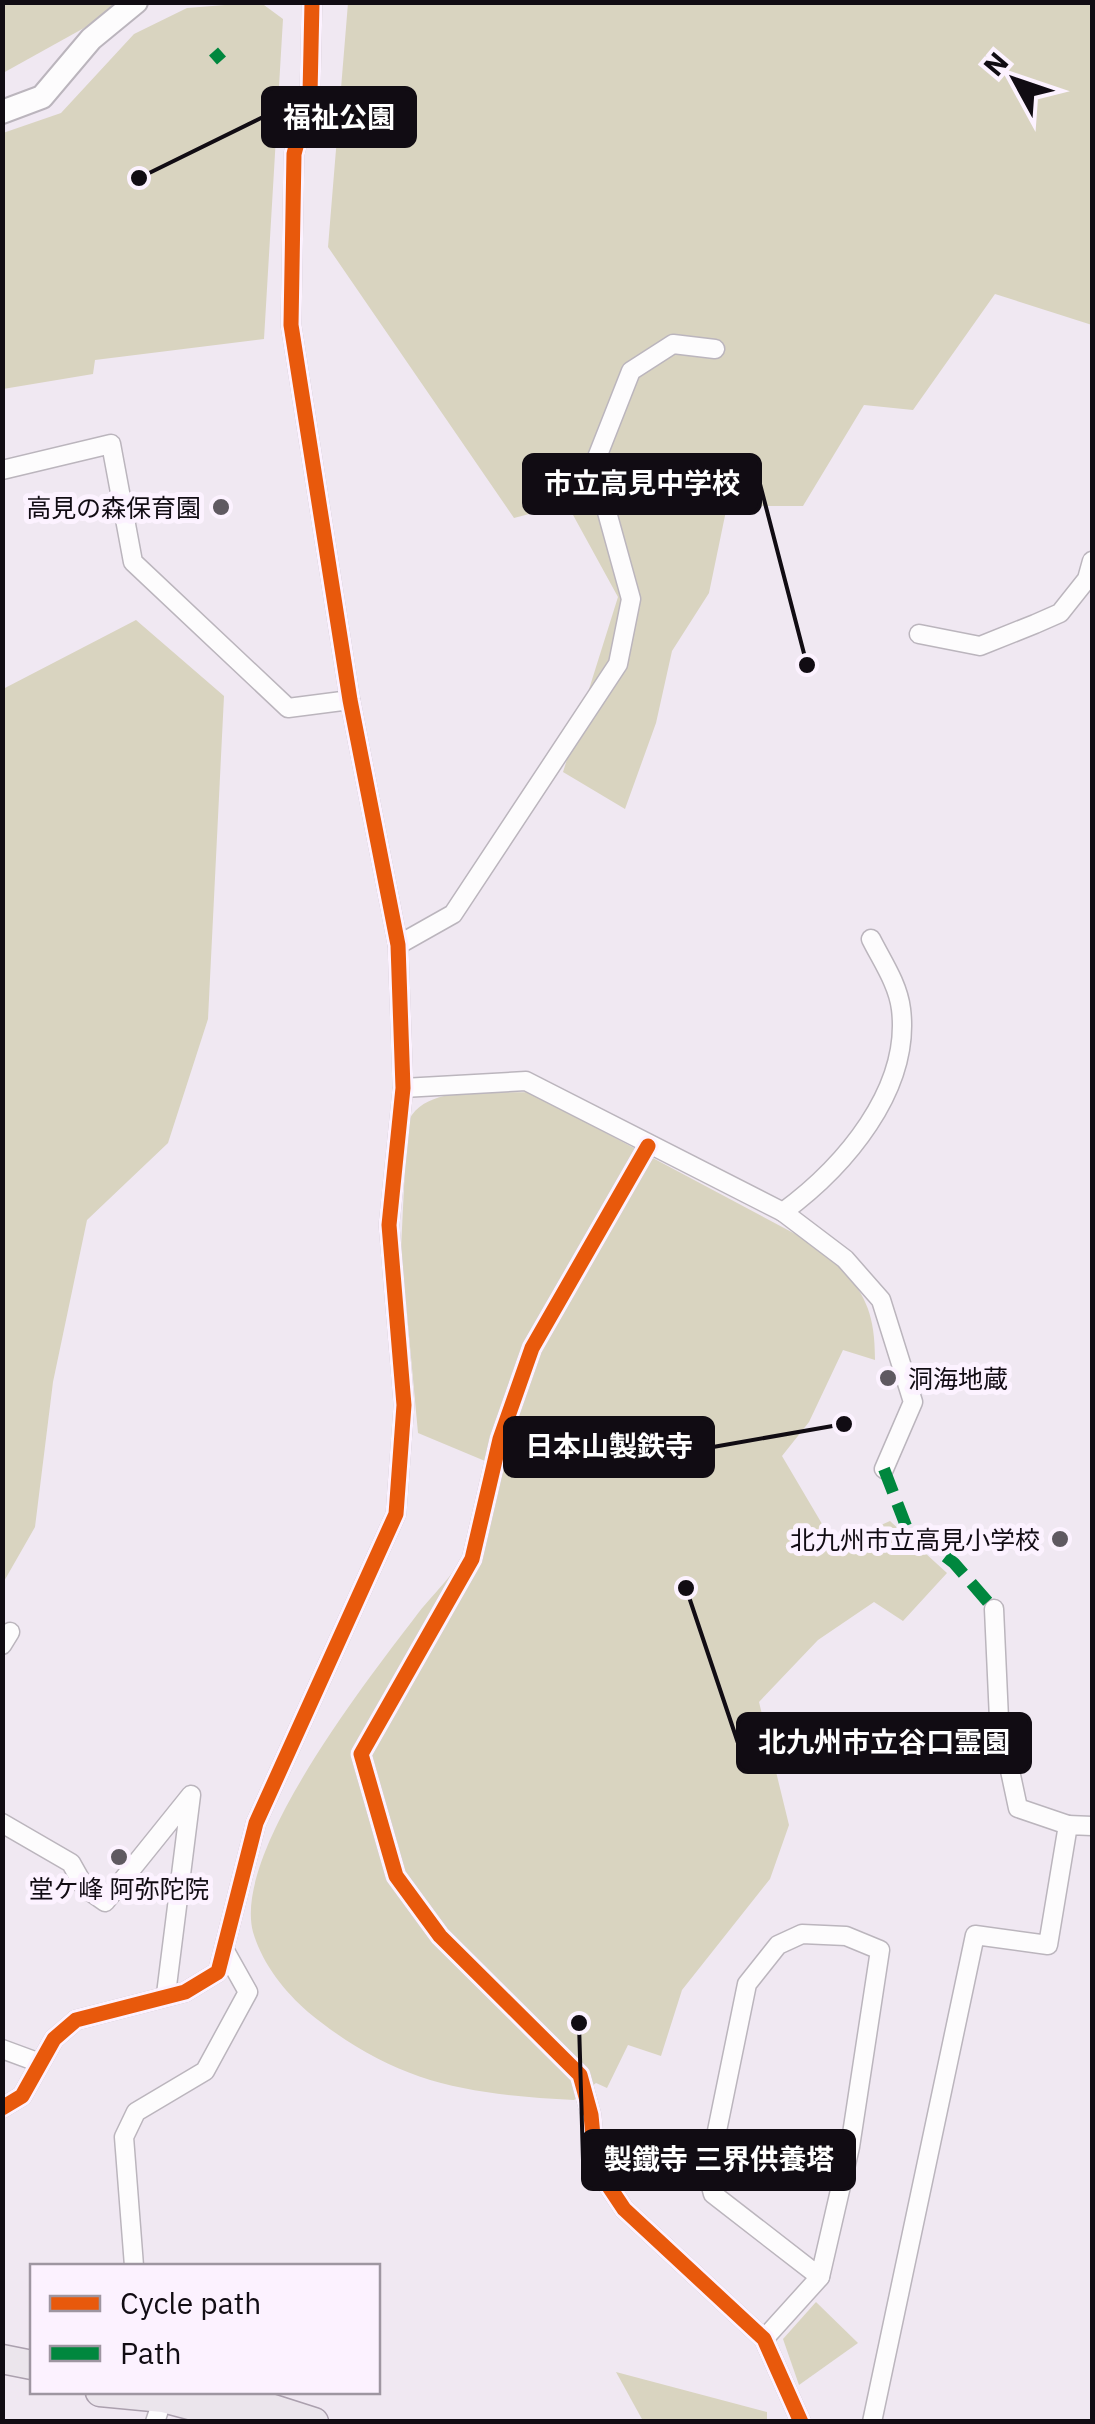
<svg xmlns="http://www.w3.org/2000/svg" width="1095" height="2424" font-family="'IBM Plex Sans','Noto Sans JP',sans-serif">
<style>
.green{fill:#d9d4c0}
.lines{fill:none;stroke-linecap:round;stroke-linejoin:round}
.minor-casing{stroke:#bbb5bd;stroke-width:21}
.tertiary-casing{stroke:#bbb5bd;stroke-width:26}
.primary-casing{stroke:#aba0ae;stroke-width:31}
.minor{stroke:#fdfcfd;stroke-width:18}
.tertiary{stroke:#fdfcfd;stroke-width:22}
.primary{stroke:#ebe5ec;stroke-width:28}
.quiet{stroke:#00873e;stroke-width:12;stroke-dasharray:25 12;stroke-linecap:butt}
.cycleway-casing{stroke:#fcf2ff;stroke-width:21}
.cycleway{stroke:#e8590c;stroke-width:15}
.poi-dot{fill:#5f5961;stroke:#fcf2ff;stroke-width:4}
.labels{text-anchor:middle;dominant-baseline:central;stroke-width:10;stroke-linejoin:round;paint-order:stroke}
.poi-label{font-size:25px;fill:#110c13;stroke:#fcf2ff;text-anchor:end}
.leader{fill:none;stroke:#110c13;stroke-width:4}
.callout-dot{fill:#110c13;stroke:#fcf2ff;stroke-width:4}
.callout{fill:#110c13;stroke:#110c13;stroke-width:4}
.callout-label{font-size:28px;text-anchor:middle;font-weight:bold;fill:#fff}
</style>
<rect width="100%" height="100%" fill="#f0e8f2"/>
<g class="green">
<path d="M 3,2 L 129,3 L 3,73 Z"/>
<path d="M 250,3 L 264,5 L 283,19 L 264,339 L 95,360 L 93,374 L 3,389 L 3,133 L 61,113 L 134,34 L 187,8 Z"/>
<path d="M 348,3 L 1092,3 L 1092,325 L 995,294 L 913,410 L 864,405 L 803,506 L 727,506 L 709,593 L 672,651 L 656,723 L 625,809 L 563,772 L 618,597 L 567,504 L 514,518 L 328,247 Z"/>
<path d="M 136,620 L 224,696 L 208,1019 L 168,1143 L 87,1220 L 53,1382 L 35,1527 L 3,1583 L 3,689 Z"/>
<path d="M 529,1092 L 829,1252 C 862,1291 875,1306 875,1360 L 843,1350 L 809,1422 L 782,1456 L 828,1534 L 852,1538 L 890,1521 L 947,1573 L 903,1621 L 874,1602 L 818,1640 L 759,1702 L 789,1825 L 770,1879 L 682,1990 L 661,2056 L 628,2045 L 607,2088 L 596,2083 L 574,2100 C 465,2094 396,2084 308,2012 C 284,1991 262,1963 253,1932 C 232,1852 368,1679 416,1616 C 431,1596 456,1573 467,1550 C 478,1525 480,1489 485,1461 L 418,1433 L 401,1249 L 407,1125 C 421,1083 491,1094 529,1092 Z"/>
<path d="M 816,2302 L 858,2343 L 799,2385 L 783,2339 Z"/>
<path d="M 616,2372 L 767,2412 L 767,2421 L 643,2421 Z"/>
</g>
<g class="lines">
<g class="minor-casing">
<g id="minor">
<path d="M 2,470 L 111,444 L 133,562 L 288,708 L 350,700"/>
<path d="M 919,634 L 980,646 L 1035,624 L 1060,613 L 1087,579 L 1092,561"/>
<path d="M 398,945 L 453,914 L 618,664 L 631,599 L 594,465 L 631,371 L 673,344 L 715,349"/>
<path d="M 403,1088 L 526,1081 L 783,1212 C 844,1167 911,1090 901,1009 C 898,984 882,961 871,939"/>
<path d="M 648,1146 L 532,1348 L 500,1439 L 472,1559 L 361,1754 L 396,1876 L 440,1936 L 580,2075 L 591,2115 L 596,2167 L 624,2209 L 764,2339 L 801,2422"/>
<path d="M 783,1212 L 845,1259 L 881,1300 L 913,1402 L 884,1469"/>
<path d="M 994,1609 L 999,1719 L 1018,1808 L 1068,1825"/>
<path d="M 2,1645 L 10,1632"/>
<path d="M 2,1823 L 71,1863 L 85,1888 L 105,1902 L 191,1795 L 166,1994"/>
<path d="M 802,1934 L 846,1936 L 880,1950 L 850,2147 L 820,2277 L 713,2194 L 708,2175 L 747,1984 L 778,1945 Z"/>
<path d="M 2,2049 L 40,2063"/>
<path d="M 2,2108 L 22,2096 L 54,2039 L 76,2020 L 185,1992 L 218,1972 L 256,1823 L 396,1514 L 404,1405 L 389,1225 L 403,1088 L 398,945 L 350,700 L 291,325 L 294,154 L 310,94 L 312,2"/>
<path d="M 134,2266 L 124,2137 L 136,2112 L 205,2071 L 248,1992 L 225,1951"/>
<path d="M 764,2339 L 820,2277"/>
<path d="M 155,2422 L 163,2398"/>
<path d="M 872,2422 L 975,1935 L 1048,1945 L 1068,1825 L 1092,1826"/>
</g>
</g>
<g class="tertiary-casing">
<path id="tertiary" d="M 2,112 L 42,97 L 91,39 L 136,2"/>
</g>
<g class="primary-casing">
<g id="primary">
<path d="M 2,2359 L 32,2365"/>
<path d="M 100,2392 L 163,2398 L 254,2422"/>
<path d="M 220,2392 L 314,2422"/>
</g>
</g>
<use href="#minor" class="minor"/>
<use href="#tertiary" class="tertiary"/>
<use href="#primary" class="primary"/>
<g class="quiet">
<path d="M 213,60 L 222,52"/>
<path d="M 884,1469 L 906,1526 L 954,1563 L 994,1609"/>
<path d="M 1090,2160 L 1092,2160"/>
</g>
<g class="cycleway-casing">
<g id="cycleway">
<path d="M 648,1146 L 532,1348 L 500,1439 L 472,1559 L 361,1754 L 396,1876 L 440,1936 L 580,2075 L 591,2115 L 596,2167 L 624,2209 L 764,2339 L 801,2422"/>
<path d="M 2,2108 L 22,2096 L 54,2039 L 76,2020 L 185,1992 L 218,1972 L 256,1823 L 396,1514 L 404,1405 L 389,1225 L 403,1088 L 398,945 L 350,700 L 291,325 L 294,154 L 310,94 L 312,2"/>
</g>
</g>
<use href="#cycleway" class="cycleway"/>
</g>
<g class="poi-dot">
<circle cx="221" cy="507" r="10"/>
<circle cx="888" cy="1378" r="10"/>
<circle cx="1060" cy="1539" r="10"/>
<circle cx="119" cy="1857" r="10"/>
</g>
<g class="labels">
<g class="poi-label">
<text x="201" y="507">高見の森保育園</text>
<text x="908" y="1378" text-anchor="start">洞海地蔵</text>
<text x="1040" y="1539">北九州市立高見小学校</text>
<text x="119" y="1888" text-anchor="middle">堂ケ峰 阿弥陀院</text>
</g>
</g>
<path class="leader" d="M139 178L263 117M807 665L760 484M844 1424L713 1447M686 1588L738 1743M579 2023L583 2160"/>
<g class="callout-dot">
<circle cx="139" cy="178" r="10"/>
<circle cx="807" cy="665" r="10"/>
<circle cx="844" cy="1424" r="10"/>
<circle cx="686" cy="1588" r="10"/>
<circle cx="579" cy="2023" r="10"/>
</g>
<g class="callout">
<rect x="263" y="88" width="152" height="58" rx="10"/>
<rect x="524" y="455" width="236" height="58" rx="10"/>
<rect x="505" y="1418" width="208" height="58" rx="10"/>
<rect x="738" y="1714" width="292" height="58" rx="10"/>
<rect x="583" y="2131" width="271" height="58" rx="10"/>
</g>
<g class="callout-label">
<text x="339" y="127">福祉公園</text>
<text x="642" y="493">市立高見中学校</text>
<text x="609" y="1456">日本山製鉄寺</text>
<text x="884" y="1752">北九州市立谷口霊園</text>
<text x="719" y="2169">製鐵寺 三界供養塔</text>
</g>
<rect width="1095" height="2424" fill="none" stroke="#110c13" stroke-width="10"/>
<rect x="30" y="2264" width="350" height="130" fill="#fcf2ff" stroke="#9e96a1" stroke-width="2.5"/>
<rect x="50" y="2296" width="50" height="15" fill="#e8590c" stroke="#9e96a1" stroke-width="2.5"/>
<text x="120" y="2314" font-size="30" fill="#110c13">Cycle path</text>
<rect x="50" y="2346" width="50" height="15" fill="#00873e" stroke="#9e96a1" stroke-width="2.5"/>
<text x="120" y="2364" font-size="30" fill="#110c13">Path</text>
<g transform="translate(1015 80) rotate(310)" stroke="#fcf2ff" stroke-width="8" paint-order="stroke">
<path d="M0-8L18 38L0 25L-18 38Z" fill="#110c13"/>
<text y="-15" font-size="28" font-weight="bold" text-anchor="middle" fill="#110c13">N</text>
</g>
</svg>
